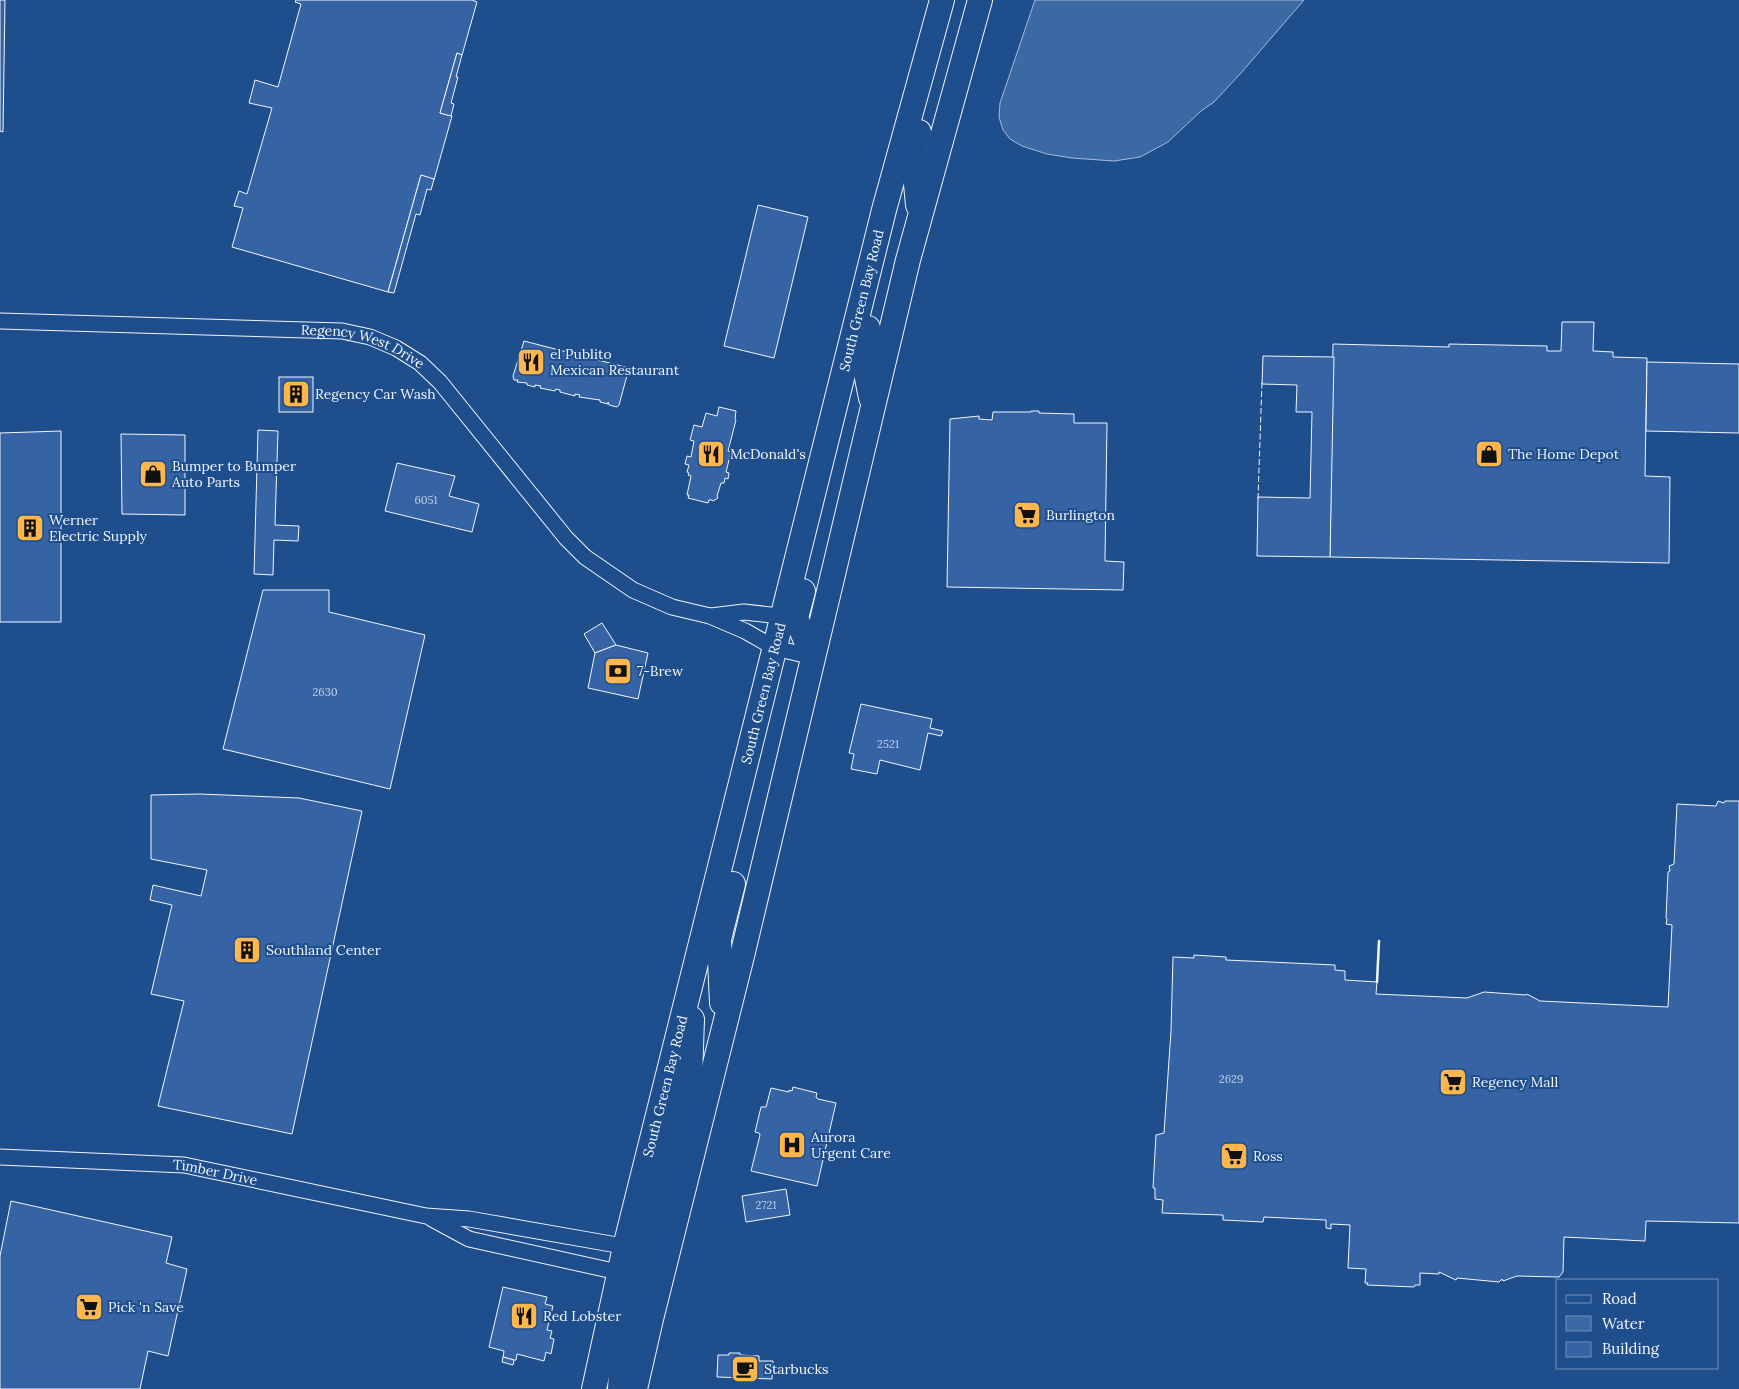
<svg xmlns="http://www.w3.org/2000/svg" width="1739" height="1389" font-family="Lora,serif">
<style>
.water{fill:#3b69a3;stroke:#a8bbd7}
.building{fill:#3563a3;stroke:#f2f6ff}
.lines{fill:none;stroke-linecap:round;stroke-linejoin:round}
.street-casing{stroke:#f2f6ff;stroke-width:17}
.primary-casing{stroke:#f2f6ff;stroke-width:26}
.street{stroke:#1f4e8c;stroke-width:15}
.primary{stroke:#1f4e8c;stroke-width:24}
.fence{stroke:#f2f6ff;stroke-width:1;stroke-dasharray:6 2.5;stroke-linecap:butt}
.wall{stroke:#f2f6ff;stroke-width:2.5}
.labels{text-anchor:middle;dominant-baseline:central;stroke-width:4;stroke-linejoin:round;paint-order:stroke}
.number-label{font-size:11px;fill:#c3d1e8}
.street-label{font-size:14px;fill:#f2f6ff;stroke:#1f4e8c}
.poi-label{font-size:14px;fill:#f2f6ff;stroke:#1f4e8c;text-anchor:start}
</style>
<rect width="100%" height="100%" fill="#1f4e8c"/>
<path class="water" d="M 1035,0 L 1304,0 L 1241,73 L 1214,102 L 1201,111 L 1168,142 L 1140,157 L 1114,161 L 1072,158 L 1047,154 L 1022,146 L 1010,139 L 1003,130 L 999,117 L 1000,103 Z"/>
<g class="building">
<path d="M 0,0 L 5,0 L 3,132 L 0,131 Z"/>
<path d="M 296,0 L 472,0 L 477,2 L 462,55 L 457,53 L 440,113 L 452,116 L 434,180 L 421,175 L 388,292 L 232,247 L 243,208 L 234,206 L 239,191 L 247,194 L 272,108 L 249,103 L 255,80 L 278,87 L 301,4 L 295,2 Z"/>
<path d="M 457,53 L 462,55 L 456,77 L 458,77 L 451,103 L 454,104 L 451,116 L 440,113 Z"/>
<path d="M 421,175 L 434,179 L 431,190 L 427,189 L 420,215 L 416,214 L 394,293 L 388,292 Z"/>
<path d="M 758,205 L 808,217 L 774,358 L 724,346 Z"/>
<path d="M 1562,322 L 1594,322 L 1593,351 L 1613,352 L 1613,357 L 1647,358 L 1645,476 L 1670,477 L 1669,563 L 1330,557 L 1333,344 L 1449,347 L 1449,344 L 1547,346 L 1547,351 L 1561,351 Z"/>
<path d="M 524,341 L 629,368 L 619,405 L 617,407 L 609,405 L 608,402 L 608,404 L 600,402 L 600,400 L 579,397 L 580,395 L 575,394 L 575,396 L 560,392 L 560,390 L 556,389 L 555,391 L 540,388 L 541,386 L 535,385 L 535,387 L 527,385 L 527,383 L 517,382 L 518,380 L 514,380 L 513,376 Z"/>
<path d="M 1263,356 L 1334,357 L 1330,557 L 1257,556 L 1258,497 L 1310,498 L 1312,412 L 1296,412 L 1297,385 L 1262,384 Z"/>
<path d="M 1647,362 L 1739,364 L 1739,433 L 1646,431 Z"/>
<rect x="279" y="377" width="34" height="35"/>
<path d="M 719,407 L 736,411 L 735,419 L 736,420 L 728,451 L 731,452 L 726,472 L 729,473 L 728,479 L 725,478 L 724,483 L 721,483 L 717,496 L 718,498 L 713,501 L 712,500 L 709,500 L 708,503 L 688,498 L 689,495 L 687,495 L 691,476 L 688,475 L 689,473 L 687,472 L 689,465 L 685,464 L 687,456 L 691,457 L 694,441 L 690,440 L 694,425 L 702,427 L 706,413 L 717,416 Z"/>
<path d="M 1031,411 L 1039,411 L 1039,413 L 1074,414 L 1074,423 L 1107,423 L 1105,561 L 1124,562 L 1123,590 L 947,587 L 950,419 L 979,416 L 979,419 L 992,420 L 993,412 L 1031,412 Z"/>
<path d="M 258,430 L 278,431 L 275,525 L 299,526 L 298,541 L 274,540 L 273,575 L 254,574 Z"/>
<path d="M 61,431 L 61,622 L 0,622 L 0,433 Z"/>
<path d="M 121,434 L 185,435 L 185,515 L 122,514 Z"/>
<path d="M 397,463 L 455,476 L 449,496 L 479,504 L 472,532 L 385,511 Z"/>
<path d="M 263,590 L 329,590 L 329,612 L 425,635 L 390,789 L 223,749 Z"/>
<path d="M 602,623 L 616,645 L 595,653 L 584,634 Z"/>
<path d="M 616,645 L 648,653 L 638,699 L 588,688 L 595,653 Z"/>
<path d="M 861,704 L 932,719 L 930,728 L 943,731 L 941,736 L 928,733 L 920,770 L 880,760 L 877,774 L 851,769 L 854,754 L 849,753 Z"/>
<path d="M 200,794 L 299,798 L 362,811 L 292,1134 L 158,1106 L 184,1001 L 151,994 L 172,905 L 150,900 L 153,885 L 201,896 L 207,870 L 151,859 L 151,795 Z"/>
<path d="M 1718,801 L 1724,803 L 1725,801 L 1739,801 L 1739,1223 L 1646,1221 L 1645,1241 L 1564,1237 L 1563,1272 L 1559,1277 L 1517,1276 L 1503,1281 L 1502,1279 L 1499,1282 L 1457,1278 L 1456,1280 L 1439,1272 L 1439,1274 L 1420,1273 L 1420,1285 L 1415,1285 L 1414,1287 L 1367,1285 L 1368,1283 L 1365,1283 L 1366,1269 L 1348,1268 L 1350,1225 L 1331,1224 L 1331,1229 L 1326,1228 L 1326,1220 L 1264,1217 L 1263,1222 L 1223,1220 L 1223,1215 L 1162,1213 L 1163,1200 L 1155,1199 L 1155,1188 L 1153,1188 L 1156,1135 L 1164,1133 L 1171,1031 L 1173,957 L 1194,958 L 1194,955 L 1226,957 L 1226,960 L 1335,965 L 1335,970 L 1345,971 L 1345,980 L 1377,982 L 1376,994 L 1467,998 L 1484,992 L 1526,995 L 1527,994 L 1540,1001 L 1668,1007 L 1672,925 L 1666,924 L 1667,919 L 1666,918 L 1668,872 L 1670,871 L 1669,866 L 1674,864 L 1677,804 L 1716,806 Z"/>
<path d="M 793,1087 L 817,1093 L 816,1097 L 818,1099 L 836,1103 L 817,1186 L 751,1171 L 760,1135 L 759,1133 L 755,1132 L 761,1107 L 766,1107 L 771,1088 L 789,1092 L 789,1090 L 792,1091 Z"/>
<path d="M 786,1189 L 790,1215 L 746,1222 L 742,1196 Z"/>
<path d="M 11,1201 L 172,1237 L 166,1263 L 187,1269 L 168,1356 L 148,1351 L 140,1389 L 0,1389 L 0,1256 Z"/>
<path d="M 503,1287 L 547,1297 L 545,1304 L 553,1306 L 547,1330 L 552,1331 L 550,1338 L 554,1339 L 551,1354 L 546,1352 L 544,1361 L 517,1354 L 516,1360 L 514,1360 L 503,1357 L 504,1351 L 489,1347 Z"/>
<path d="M 729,1353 L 740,1353 L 740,1355 L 759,1356 L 759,1361 L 773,1361 L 772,1379 L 717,1377 L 718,1355 L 729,1355 Z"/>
<path d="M 503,1357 L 514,1360 L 513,1365 L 502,1362 Z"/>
</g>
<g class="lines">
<g class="street-casing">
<g id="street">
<path id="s1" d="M 0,321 L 342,331 L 370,337 L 396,348 L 420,363 L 440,382 L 566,538 L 585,557 L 633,590 L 672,607 L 710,616 L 745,631 L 775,648 L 813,657"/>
<path d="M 711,616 L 744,612 L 790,617"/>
<path id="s2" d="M 0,1157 L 184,1165 L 426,1216 L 469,1219 L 634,1248"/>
<path d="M 432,1219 L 469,1239 L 627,1274"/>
</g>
</g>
<g class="primary-casing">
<g id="primary">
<path d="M 918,205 L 913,153 L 919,132"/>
<path d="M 868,328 L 863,358 L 871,398"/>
<path d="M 803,591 L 796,618 L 813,657"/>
<path d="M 722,1003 L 719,939 L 733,884"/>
<path d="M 660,1282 L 647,1251 L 690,1077 L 692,1019"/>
<path id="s3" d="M 594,1389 L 625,1247 L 884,210 L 942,0"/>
<path d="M 620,1389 L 622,1355 L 641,1277 L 625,1247"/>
<path d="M 635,1389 L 651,1319 L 742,956 L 908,260 L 980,0"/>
</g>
</g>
<use href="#street" class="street"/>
<use href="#primary" class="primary"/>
<path class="fence" d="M 1258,499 L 1262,382"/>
<path class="wall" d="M 1377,982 L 1379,941"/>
</g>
<defs>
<g id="restaurant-square" transform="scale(1.4375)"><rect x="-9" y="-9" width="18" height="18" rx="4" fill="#ffb74d" stroke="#1f4e8c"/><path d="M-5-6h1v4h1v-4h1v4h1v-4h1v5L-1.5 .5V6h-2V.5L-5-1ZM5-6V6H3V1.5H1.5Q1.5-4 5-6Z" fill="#111"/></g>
<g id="building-square" transform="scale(1.4375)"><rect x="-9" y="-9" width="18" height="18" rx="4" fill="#ffb74d" stroke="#1f4e8c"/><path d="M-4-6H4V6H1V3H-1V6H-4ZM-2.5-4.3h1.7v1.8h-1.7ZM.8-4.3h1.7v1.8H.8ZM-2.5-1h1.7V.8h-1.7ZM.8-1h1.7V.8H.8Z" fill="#111"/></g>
<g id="shop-square" transform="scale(1.4375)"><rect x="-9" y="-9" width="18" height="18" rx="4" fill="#ffb74d" stroke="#1f4e8c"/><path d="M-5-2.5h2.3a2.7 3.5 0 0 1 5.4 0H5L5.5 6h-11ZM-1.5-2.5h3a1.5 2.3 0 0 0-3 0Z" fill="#111"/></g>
<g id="supermarket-square" transform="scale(1.4375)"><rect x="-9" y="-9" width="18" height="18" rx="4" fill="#ffb74d" stroke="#1f4e8c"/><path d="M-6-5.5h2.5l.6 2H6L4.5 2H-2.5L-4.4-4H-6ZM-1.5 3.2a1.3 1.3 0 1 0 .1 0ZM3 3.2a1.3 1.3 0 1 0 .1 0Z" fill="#111"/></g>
<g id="bank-square" transform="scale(1.4375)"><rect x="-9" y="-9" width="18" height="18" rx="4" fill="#ffb74d" stroke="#1f4e8c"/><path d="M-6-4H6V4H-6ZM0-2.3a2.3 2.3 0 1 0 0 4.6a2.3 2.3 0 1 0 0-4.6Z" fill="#111"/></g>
<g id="hospital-square" transform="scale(1.4375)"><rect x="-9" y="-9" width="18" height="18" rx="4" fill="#ffb74d" stroke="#1f4e8c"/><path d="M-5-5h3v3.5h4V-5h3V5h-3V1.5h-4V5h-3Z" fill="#111"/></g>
<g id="cafe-square" transform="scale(1.4375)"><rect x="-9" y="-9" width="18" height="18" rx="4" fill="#ffb74d" stroke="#1f4e8c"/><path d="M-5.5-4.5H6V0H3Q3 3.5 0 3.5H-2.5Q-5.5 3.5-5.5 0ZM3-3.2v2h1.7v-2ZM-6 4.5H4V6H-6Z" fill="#111"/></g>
</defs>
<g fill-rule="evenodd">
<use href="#restaurant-square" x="531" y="362"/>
<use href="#building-square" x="296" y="394"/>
<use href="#restaurant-square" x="711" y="454"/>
<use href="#shop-square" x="1489" y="454"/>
<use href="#shop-square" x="153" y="474"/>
<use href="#supermarket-square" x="1027" y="515"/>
<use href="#building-square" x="30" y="528"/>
<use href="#bank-square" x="618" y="671"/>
<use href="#building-square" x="247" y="950"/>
<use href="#supermarket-square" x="1453" y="1082"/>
<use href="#hospital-square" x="792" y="1145"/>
<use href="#supermarket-square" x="1234" y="1156"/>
<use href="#supermarket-square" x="89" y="1307"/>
<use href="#restaurant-square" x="524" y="1316"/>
<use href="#cafe-square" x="745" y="1369"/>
</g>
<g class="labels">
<g class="number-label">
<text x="426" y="500">6051</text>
<text x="325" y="692">2630</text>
<text x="888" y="744">2521</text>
<text x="1231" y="1079">2629</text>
<text x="766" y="1205">2721</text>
</g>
<g class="street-label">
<text stroke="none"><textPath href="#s3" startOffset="1121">South Green Bay Road</textPath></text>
<text stroke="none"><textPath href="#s1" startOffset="366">Regency West Drive</textPath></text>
<text stroke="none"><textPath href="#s3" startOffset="716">South Green Bay Road</textPath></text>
<text stroke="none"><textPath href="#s3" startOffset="311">South Green Bay Road</textPath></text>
<text stroke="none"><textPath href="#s2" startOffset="216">Timber Drive</textPath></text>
</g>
<g class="poi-label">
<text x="550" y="354">el Publito<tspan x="550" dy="16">Mexican Restaurant</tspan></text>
<text x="315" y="394">Regency Car Wash</text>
<text x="730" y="454">McDonald's</text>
<text x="1508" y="454">The Home Depot</text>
<text x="172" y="466">Bumper to Bumper<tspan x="172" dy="16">Auto Parts</tspan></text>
<text x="1046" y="515">Burlington</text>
<text x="49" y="520">Werner<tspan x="49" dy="16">Electric Supply</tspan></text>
<text x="637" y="671">7-Brew</text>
<text x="266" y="950">Southland Center</text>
<text x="1472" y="1082">Regency Mall</text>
<text x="811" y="1137">Aurora<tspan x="811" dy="16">Urgent Care</tspan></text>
<text x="1253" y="1156">Ross</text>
<text x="108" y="1307">Pick 'n Save</text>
<text x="543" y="1316">Red Lobster</text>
<text x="764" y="1369">Starbucks</text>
</g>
</g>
<rect x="1556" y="1279" width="162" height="90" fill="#1f4e8c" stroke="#7391ba"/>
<rect x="1566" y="1295" width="25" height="8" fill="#1f4e8c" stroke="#7391ba"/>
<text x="1602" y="1304" font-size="15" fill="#f2f6ff">Road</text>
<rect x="1566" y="1316" width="25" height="15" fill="#3b69a3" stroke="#7391ba"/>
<text x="1602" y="1329" font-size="15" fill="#f2f6ff">Water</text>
<rect x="1566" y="1342" width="25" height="15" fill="#3563a3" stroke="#7391ba"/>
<text x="1602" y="1354" font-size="15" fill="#f2f6ff">Building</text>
</svg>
